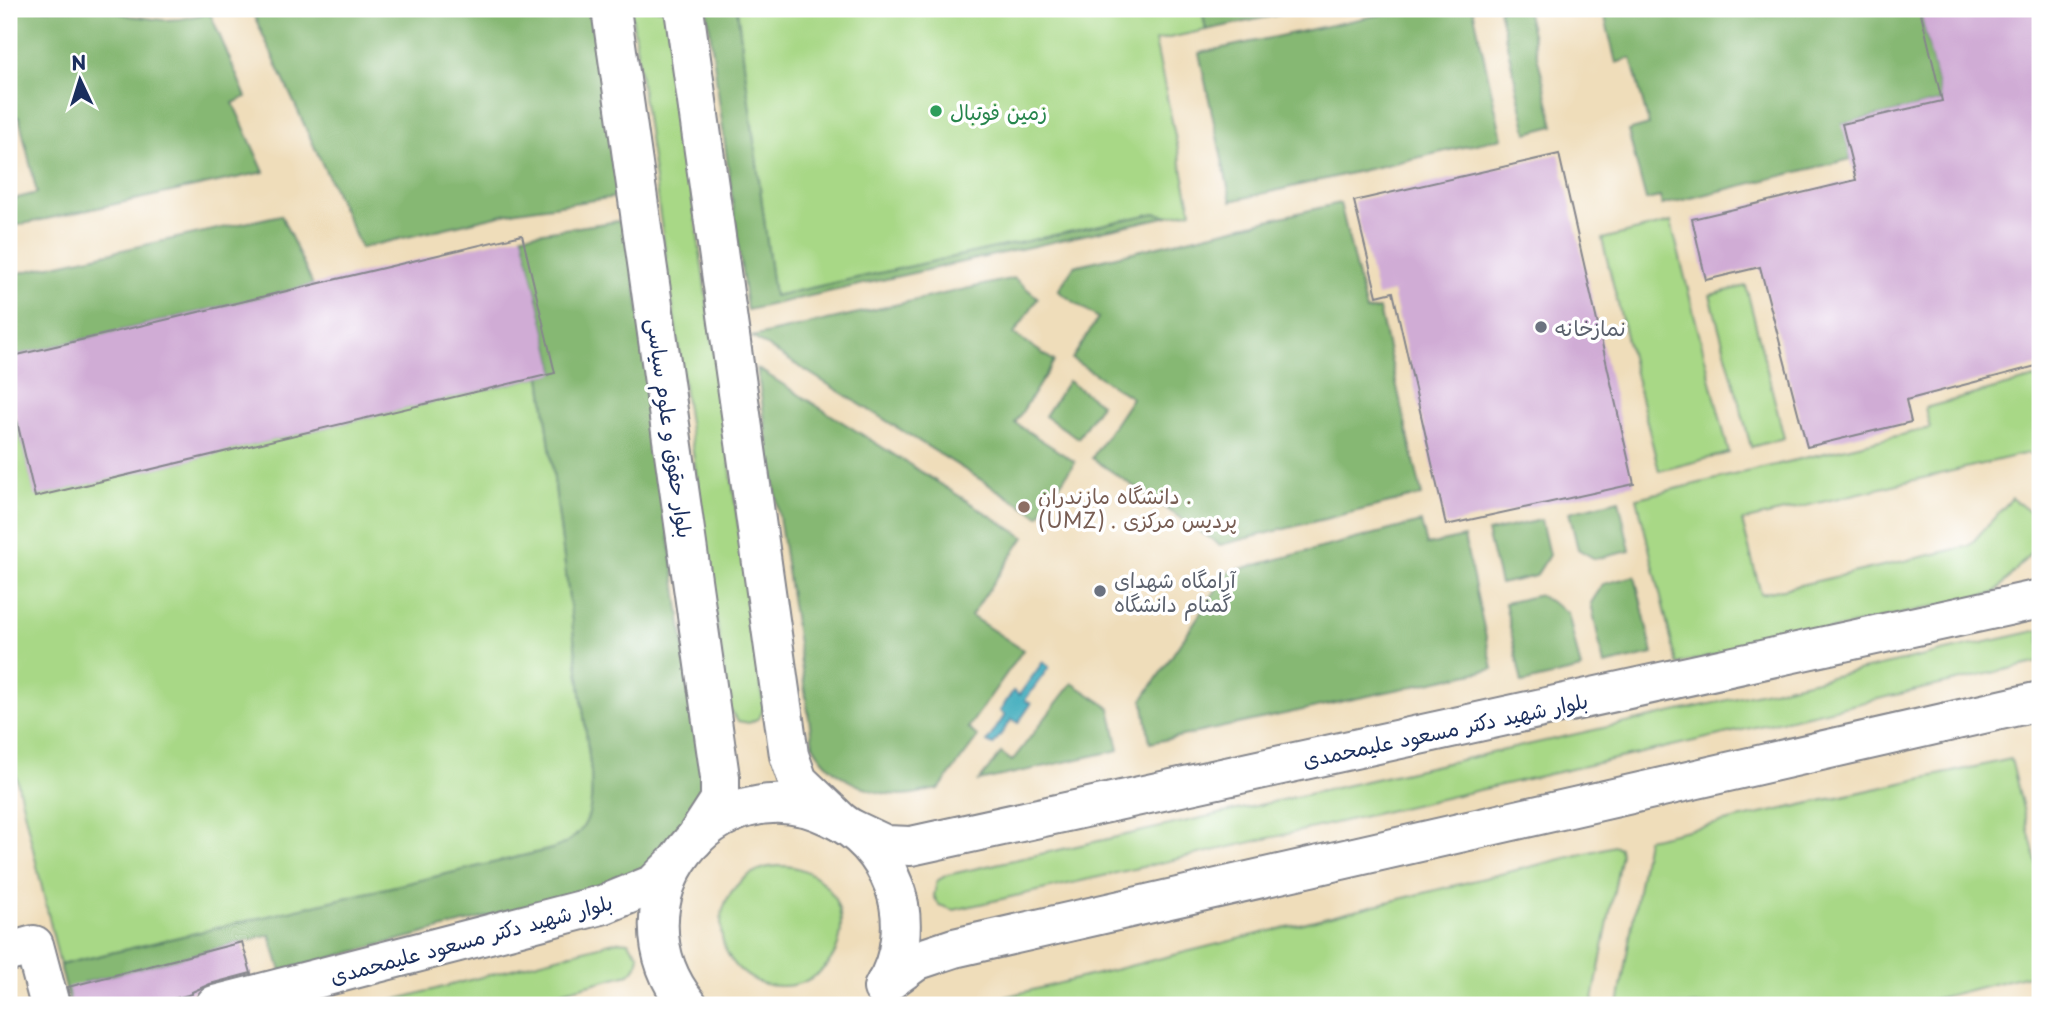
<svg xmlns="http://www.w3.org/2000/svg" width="2049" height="1014" font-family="'Playpen Sans','Playpen Sans Arabic',sans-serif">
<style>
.green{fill:#a8d886;stroke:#628472;stroke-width:2}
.forest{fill:#86b873;stroke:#507468;stroke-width:2}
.water{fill:#3dabbc;stroke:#2c6d8d;stroke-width:2}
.building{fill:#d0acd5}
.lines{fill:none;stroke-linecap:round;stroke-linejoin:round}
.street-casing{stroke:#85868c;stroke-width:42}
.secondary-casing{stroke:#85868c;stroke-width:42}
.street{stroke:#fff;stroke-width:38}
.secondary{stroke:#fff;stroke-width:38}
.leisure-dot{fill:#2e9e5b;stroke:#fff;stroke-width:2.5}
.worship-dot{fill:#6b7280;stroke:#fff;stroke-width:2.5}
.education-dot{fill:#8d6e63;stroke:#fff;stroke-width:2.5}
.labels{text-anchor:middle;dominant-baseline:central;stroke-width:7;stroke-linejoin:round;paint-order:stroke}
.leisure-label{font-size:21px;fill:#27864d;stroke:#fff;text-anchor:start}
.worship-label{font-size:21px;fill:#5b616d;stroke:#fff;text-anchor:start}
.street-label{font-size:21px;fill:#1b2f5e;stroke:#fff}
.education-label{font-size:21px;fill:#785e54;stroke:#fff;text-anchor:start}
</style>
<rect width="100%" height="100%" fill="#fff"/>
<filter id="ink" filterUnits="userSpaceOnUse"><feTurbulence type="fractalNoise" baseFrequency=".0143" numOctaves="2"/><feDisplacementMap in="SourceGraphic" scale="14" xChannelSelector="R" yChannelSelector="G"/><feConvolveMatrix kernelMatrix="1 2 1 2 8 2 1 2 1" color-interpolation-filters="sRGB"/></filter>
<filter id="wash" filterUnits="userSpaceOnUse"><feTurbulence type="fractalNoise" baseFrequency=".00686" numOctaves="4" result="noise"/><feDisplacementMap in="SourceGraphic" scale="28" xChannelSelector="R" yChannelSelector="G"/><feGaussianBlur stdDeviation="1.57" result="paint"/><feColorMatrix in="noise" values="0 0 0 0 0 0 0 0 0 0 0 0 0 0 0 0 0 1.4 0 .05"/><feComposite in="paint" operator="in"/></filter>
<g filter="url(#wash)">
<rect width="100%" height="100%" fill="#efddba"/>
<g class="green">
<path d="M 631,9 L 666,9 L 764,708 L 759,718 L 749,723 L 738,721 L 729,709 Z"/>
<path d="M 737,9 L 1202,9 L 1206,30 L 1155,41 L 1191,211 L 1169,216 L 1155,214 L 774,296 Z"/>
<path d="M 1671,222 L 1729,453 L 1659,471 L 1602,239 Z"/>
<path d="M 1746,286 L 1784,438 L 1751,447 L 1710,295 Z"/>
<path d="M 541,376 L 591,772 C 593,808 592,835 552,849 L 60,965 L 9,746 L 9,423 L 17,421 L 36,496 Z"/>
<path d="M 2035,378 L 2040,386 L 2040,461 L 2028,453 L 1742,521 L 1761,594 L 1969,546 L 2012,498 L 2040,520 L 2040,543 L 1995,593 L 1677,664 L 1637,498 L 1930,428 L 1925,408 Z"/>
<path d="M 2040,630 L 2040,662 L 954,910 L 939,905 L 934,896 L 937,881 L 947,875 Z"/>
<path d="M 2011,759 L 2040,878 L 2040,972 L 1911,1005 L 1618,1005 L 1647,839 Z"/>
<path d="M 1614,846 L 1620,848 L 1621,854 L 1592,1005 L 972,1005 Z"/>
<circle cx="781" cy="926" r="60"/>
<path d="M 618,941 L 628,942 L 639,955 L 637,966 L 629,974 L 512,1005 L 375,1005 Z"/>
</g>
<g class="forest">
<path d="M 9,9 L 106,9 L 131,16 L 164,20 L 180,19 L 210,13 L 246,97 L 233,103 L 264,172 L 9,227 L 9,200 L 37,193 L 19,117 L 9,119 Z"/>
<path d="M 251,9 L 597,9 L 624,196 L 517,211 L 361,248 Z"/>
<path d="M 707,9 L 737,9 L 774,296 L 1155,213 L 1169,216 L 747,310 Z"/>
<path d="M 1202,9 L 1306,9 L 1206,30 Z"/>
<path d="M 1407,9 L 1473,9 L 1502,138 L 1231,201 L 1199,53 Z"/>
<path d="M 1499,9 L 1526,9 L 1554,126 L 1527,133 Z"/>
<path d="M 1603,9 L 1920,9 L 1942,101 L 1843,124 L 1851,159 L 1662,205 L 1660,197 L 1646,200 L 1628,131 L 1649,125 L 1631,58 L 1616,63 Z"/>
<path d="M 1340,203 L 1366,311 L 1379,309 L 1422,495 L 1220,545 L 1092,458 L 1132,398 L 1072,359 L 1098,318 L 1058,291 L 1074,266 Z"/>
<path d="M 281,215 L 313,285 L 9,357 L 9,275 Z"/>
<path d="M 627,220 L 703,789 L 685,827 L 634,878 L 281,971 L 270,935 L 83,983 L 88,1005 L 70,1005 L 60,965 L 552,849 C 592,835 593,808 591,772 L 541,376 L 555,372 L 522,235 Z"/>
<path d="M 1014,278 L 1038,298 L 1014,334 L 1054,361 L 1015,423 L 1075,462 L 1039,516 L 752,337 Z"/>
<path d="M 757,368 L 1024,537 L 971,616 L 1023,650 L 968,728 L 978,737 L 939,789 C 926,791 913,795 900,795 C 866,795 829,775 813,745 Z"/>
<path d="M 1068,381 L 1101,404 L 1078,438 L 1045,416 Z"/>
<path d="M 1619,500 L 1630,551 L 1595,559 L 1578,549 L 1569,512 Z"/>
<path d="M 1541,520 L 1549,555 L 1536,576 L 1500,584 L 1487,532 Z"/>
<path d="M 1421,522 L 1427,545 L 1464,537 L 1493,669 L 1150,743 L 1143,699 L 1228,572 Z"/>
<path d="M 1635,576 L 1653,654 L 1604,665 L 1591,603 L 1603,584 Z"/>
<path d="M 1540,595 L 1568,613 L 1581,669 L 1522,683 L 1505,603 Z"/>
<path d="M 1072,683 L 1110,708 L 1119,750 L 979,781 L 1001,753 L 1012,761 Z"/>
</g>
<path class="water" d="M 1043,662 L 1049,667 L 1025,700 L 1031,704 L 1018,723 L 1012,719 L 993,745 L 987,742 L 1005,715 L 1000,711 L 1013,691 L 1019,695 Z"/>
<g id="blocks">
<g class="building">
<path d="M 1920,9 L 2040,9 L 2040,365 L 1906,400 L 1911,422 L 1807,447 L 1760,267 L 1706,280 L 1692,219 L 1856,180 L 1842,124 L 1942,101 Z"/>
<path d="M 1559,154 L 1634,484 L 1446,525 L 1393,292 L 1377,296 L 1354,201 Z"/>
<path d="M 522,235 L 555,373 L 35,497 L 9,388 L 9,357 Z"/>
<path d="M 242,942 L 251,973 L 210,984 L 192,992 L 192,994 L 149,1005 L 71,1005 L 68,987 Z"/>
</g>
</g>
</g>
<g filter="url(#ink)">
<use href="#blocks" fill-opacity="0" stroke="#85868c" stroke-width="2"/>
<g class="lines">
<g class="street-casing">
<g id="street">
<path d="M 611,9 L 720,777 L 720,800 L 694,840"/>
<path d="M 684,9 L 789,755 L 798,781 L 841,822"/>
<path d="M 9,952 L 34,945 L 50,1005"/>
</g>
</g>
<g class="secondary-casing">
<g id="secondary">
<path d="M 852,829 L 886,845 L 911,846 L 2040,599"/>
<path d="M 885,984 L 918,960 L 954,948 L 2040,701"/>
<path d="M 215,1005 L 605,904 L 654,884 L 675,863"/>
<path d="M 688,1005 C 605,902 713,760 831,817 C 861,831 882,855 894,886 C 906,919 902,959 883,988"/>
</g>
</g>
<use href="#street" class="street"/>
<use href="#secondary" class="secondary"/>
</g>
</g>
<circle class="leisure-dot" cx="936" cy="111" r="7"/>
<g class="worship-dot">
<circle cx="1541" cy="327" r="7"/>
<circle cx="1100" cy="591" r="7"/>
</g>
<circle class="education-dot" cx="1024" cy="507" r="7"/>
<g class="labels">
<g class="leisure-label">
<text x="950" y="111">زمین فوتبال</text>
</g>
<g class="worship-label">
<text x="1555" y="327">نمازخانه</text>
<text x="1114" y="579">آرامگاه شهدای<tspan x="1114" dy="24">گمنام دانشگاه</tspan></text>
</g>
<g class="street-label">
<text transform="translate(671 428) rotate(82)">بلوار حقوق و علوم سیاسی</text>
<text transform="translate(1445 729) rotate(-12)">بلوار شهید دکتر مسعود علیمحمدی</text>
<text transform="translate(471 938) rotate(-15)">بلوار شهید دکتر مسعود علیمحمدی</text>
</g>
<g class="education-label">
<text x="1038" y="495">دانشگاه مازندران .<tspan x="1038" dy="24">(UMZ) . پردیس مرکزی</tspan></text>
</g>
</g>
<rect width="2049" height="1014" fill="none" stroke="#fff" stroke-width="35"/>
<g transform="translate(80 80) rotate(356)" stroke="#ffffff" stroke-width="5" paint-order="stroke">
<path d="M0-5L12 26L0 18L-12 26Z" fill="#1b2f5e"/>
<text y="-10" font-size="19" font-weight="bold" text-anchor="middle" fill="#1b2f5e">N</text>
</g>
</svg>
